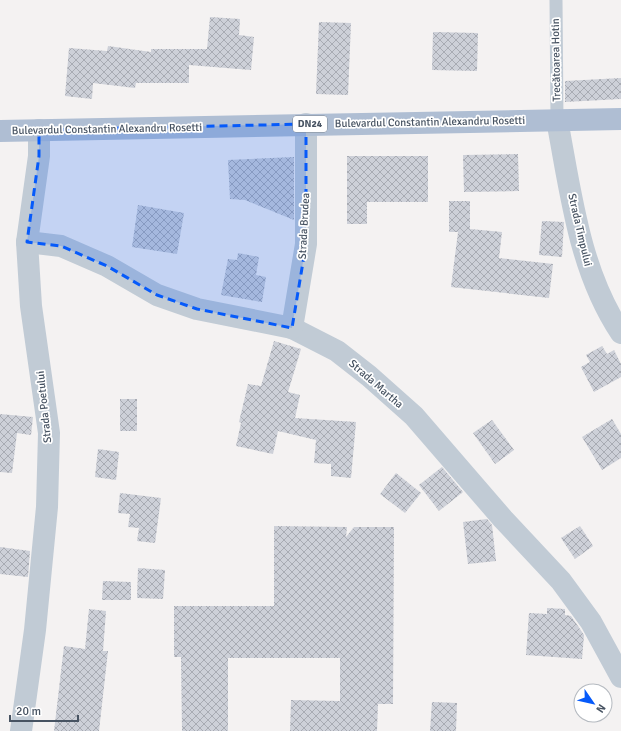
<svg xmlns="http://www.w3.org/2000/svg" width="621" height="731" font-family="Signika,sans-serif">
<style>
.building{fill:url(#building-cross-hatch)}
.lines{fill:none;stroke-linecap:round;stroke-linejoin:round}
.lane{stroke:#c1cbd5;stroke-width:13}
.street{stroke:#c1cbd5;stroke-width:22}
.primary{stroke:#afbed3;stroke-width:22}
.marked{fill:#065afa;fill-opacity:0.2;stroke:#065afa;stroke-width:3;stroke-dasharray:8 5;stroke-linejoin:round}
.labels{text-anchor:middle;dominant-baseline:central;stroke-width:3.5;stroke-linejoin:round;paint-order:stroke}
.shield{fill:#fff;stroke:#7e8791;stroke-width:1}
.shield-label{font-size:10px;font-weight:bold;fill:#475362}
.street-label{font-size:11px;fill:#475362;stroke:#fff}
</style>
<defs>
<pattern id="building-cross-hatch" width="8" height="8" patternUnits="userSpaceOnUse"><rect width="8" height="8" fill="#cdd0d8"/><path d="M0 0l8 8M0 8l8-8" fill="none" stroke="#a8abb3"/></pattern>
</defs>
<rect width="100%" height="100%" fill="#f4f2f2"/>
<g class="building">
<path d="M 210,17 L 240,19 L 239,35 L 254,37 L 251,70 L 189,65 L 189,83 L 136,83 L 135,88 L 93,83 L 92,99 L 65,96 L 69,48 L 107,51 L 108,46 L 151,52 L 151,49 L 207,49 Z"/>
<path d="M 319,22 L 351,23 L 348,95 L 316,94 Z"/>
<path d="M 433,32 L 478,33 L 477,71 L 432,70 Z"/>
<path d="M 621,78 L 621,99 L 565,102 L 565,81 Z"/>
<path d="M 518,154 L 519,191 L 464,192 L 463,155 Z"/>
<path d="M 347,156 L 428,156 L 428,202 L 367,202 L 367,224 L 347,224 Z"/>
<path d="M 294,157 L 294,220 L 245,200 L 230,199 L 228,160 Z"/>
<path d="M 449,201 L 470,201 L 470,229 L 502,232 L 499,258 L 553,264 L 549,298 L 451,287 L 458,232 L 449,232 Z"/>
<path d="M 138,205 L 184,213 L 177,254 L 132,247 Z"/>
<path d="M 542,221 L 564,222 L 562,257 L 539,255 Z"/>
<path d="M 238,253 L 259,257 L 256,275 L 266,277 L 262,302 L 221,295 L 228,259 L 237,260 Z"/>
<path d="M 274,341 L 301,349 L 288,392 L 300,395 L 295,418 L 356,422 L 351,478 L 331,476 L 331,464 L 314,463 L 316,440 L 278,431 L 273,454 L 236,446 L 241,423 L 239,422 L 248,384 L 261,386 Z"/>
<path d="M 602,346 L 607,354 L 614,350 L 621,364 L 621,377 L 594,392 L 581,367 L 590,362 L 586,355 Z"/>
<rect x="120" y="399" width="17" height="32"/>
<path d="M 0,414 L 33,417 L 31,435 L 17,433 L 12,473 L 0,472 Z"/>
<path d="M 612,419 L 621,434 L 621,458 L 602,470 L 582,437 Z"/>
<path d="M 492,420 L 514,450 L 495,464 L 473,433 Z"/>
<path d="M 98,449 L 119,452 L 116,480 L 95,477 Z"/>
<path d="M 442,467 L 463,492 L 439,511 L 419,485 Z"/>
<path d="M 396,473 L 421,493 L 405,513 L 380,494 Z"/>
<path d="M 120,493 L 161,498 L 155,543 L 137,541 L 139,528 L 128,527 L 130,514 L 118,513 Z"/>
<path d="M 487,519 L 492,525 L 496,561 L 468,564 L 463,522 Z"/>
<path d="M 274,526 L 347,527 L 346,537 L 354,527 L 394,527 L 393,704 L 378,704 L 377,731 L 290,731 L 291,700 L 340,701 L 340,658 L 228,658 L 228,731 L 182,731 L 181,657 L 174,657 L 174,606 L 274,606 Z"/>
<path d="M 580,526 L 593,546 L 575,559 L 561,538 Z"/>
<path d="M 0,547 L 30,551 L 28,577 L 0,574 Z"/>
<path d="M 138,568 L 165,570 L 163,599 L 137,598 Z"/>
<path d="M 103,581 L 131,582 L 131,600 L 102,600 Z"/>
<path d="M 547,608 L 565,609 L 565,615 L 571,616 L 580,629 L 584,635 L 582,659 L 526,655 L 529,613 L 547,614 Z"/>
<path d="M 89,609 L 106,611 L 103,651 L 108,651 L 99,731 L 54,731 L 64,646 L 85,649 Z"/>
<path d="M 432,702 L 457,703 L 456,731 L 430,731 Z"/>
</g>
<g class="lines">
<path class="lane" d="M 556,0 L 557,120"/>
<g class="street">
<path d="M 557,120 C 571,193 579,270 621,333"/>
<path d="M 27,242 L 61,246 L 107,266 L 157,295 L 197,309 L 292,328 L 337,351 L 369,376 L 414,416 L 503,519 L 561,581 L 591,622 L 621,677"/>
<path d="M 292,328 L 306,244 L 306,124"/>
<path d="M 21,731 L 35,630 L 47,507 L 49,433 L 31,306 L 27,242 L 39,156 L 39,130"/>
</g>
<path class="primary" d="M 0,131 L 621,119"/>
</g>
<path class="marked" d="M 306,124 L 306,244 L 292,328 L 197,309 L 157,295 L 107,266 L 61,246 L 27,242 L 39,156 L 39,130 Z"/>
<g class="labels">
<rect class="shield" x="293" y="116" width="34" height="16" rx="3"/>
<g class="shield-label">
<text x="310" y="124">DN24</text>
</g>
<g class="street-label">
<text transform="translate(556 60) rotate(-91)">Trecătoarea Hotin</text>
<text transform="translate(430 122) rotate(-1)">Bulevardul Constantin Alexandru Rosetti</text>
<text transform="translate(107 129) rotate(-1)">Bulevardul Constantin Alexandru Rosetti</text>
<text transform="translate(304 226) rotate(-87)">Strada Brudea</text>
<text transform="translate(580 230) rotate(77)">Strada Timpului</text>
<text transform="translate(376 384) rotate(41)">Strada Martha</text>
<text transform="translate(44 407) rotate(-96)">Strada Poetului</text>
</g>
</g>
<g transform="translate(593 703) rotate(124)"><circle r="19" fill="#ffffff" stroke="#b5bac0"/>
<path d="M0-3L7 15L0 10L-7 15Z" fill="#065afa"/>
<text y="-6" font-size="11" font-weight="bold" text-anchor="middle" fill="#475362">N</text>
</g>
<path d="M10 715v6h68v-6" fill="none" stroke="#475362" stroke-width="2"/>
<text x="16" y="715" font-size="12" fill="#475362" stroke="#ffffff" stroke-width="3" paint-order="stroke">20 m</text>
</svg>
